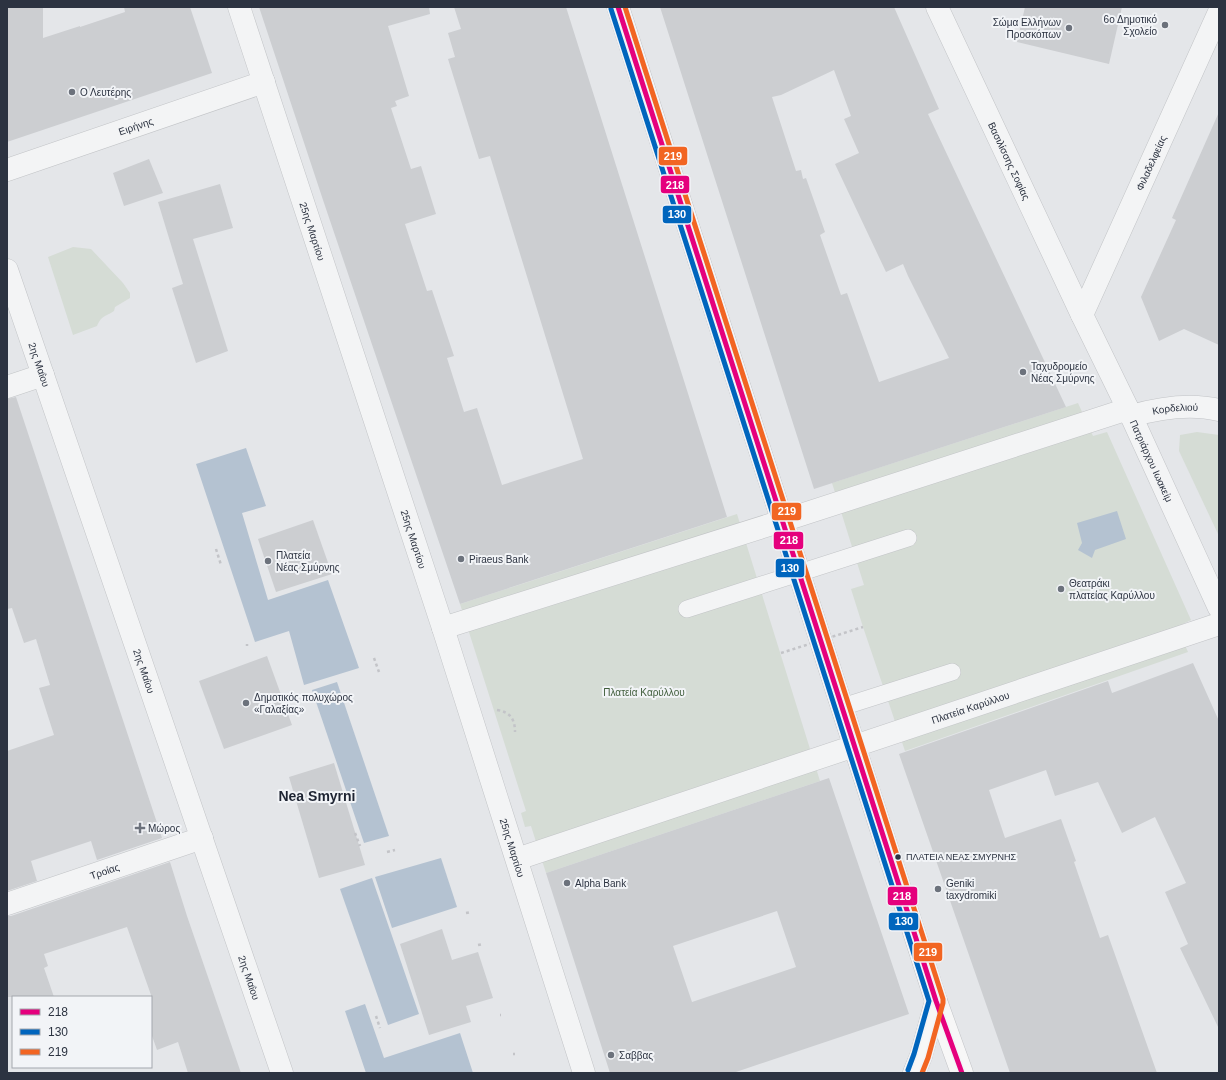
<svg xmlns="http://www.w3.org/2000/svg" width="1226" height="1080" font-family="Helvetica,sans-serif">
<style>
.green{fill:#d5dcd5}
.water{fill:#b4c2d1}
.building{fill:#ccced1;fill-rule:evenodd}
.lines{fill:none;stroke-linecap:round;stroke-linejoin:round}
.lane-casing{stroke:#c2c4c7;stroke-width:18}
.street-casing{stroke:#c2c4c7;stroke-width:23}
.secondary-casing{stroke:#c2c4c7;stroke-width:23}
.path{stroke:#c3c4c8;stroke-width:2.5;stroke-dasharray:3 3;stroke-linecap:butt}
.lane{stroke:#f3f4f5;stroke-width:17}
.street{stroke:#f3f4f5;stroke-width:22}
.secondary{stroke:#f7f7f7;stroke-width:22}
.path-bridge{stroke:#c3c4c8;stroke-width:2.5;stroke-dasharray:3 3;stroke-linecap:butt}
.bus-1-casing{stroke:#f2f4f7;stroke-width:8}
.bus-2-casing{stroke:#f2f4f7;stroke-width:8}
.bus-3-casing{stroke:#f2f4f7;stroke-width:8}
.bus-1{stroke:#e5007d;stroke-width:5}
.bus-2{stroke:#0065bd;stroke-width:5}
.bus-3{stroke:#f26522;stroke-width:5}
.poi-dot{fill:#6c727c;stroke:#f2f4f7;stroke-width:1.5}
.bus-dot{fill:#2c3341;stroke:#f2f4f7;stroke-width:1.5}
.labels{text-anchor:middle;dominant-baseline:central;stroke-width:4;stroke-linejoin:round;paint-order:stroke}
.bus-label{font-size:9px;fill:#2c3341;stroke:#f2f4f7;text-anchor:start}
.poi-label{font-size:10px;fill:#2c3341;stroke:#f2f4f7;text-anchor:start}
.street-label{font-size:10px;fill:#2c3341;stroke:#f2f4f7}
.park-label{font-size:10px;fill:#3f5c3a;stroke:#f2f4f7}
.district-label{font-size:14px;font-weight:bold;fill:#1e2432;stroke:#f2f4f7}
.line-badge{stroke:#f2f4f7;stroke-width:1.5}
.badge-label{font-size:11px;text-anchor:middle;font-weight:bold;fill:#fff}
</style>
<rect width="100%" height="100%" fill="#e4e6e9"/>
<g class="green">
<path d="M 73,247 L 91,249 L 123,283 L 130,293 L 130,298 L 115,307 L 114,311 C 105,317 102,315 97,326 L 73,335 L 48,257 Z"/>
<path d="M 1078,403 L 1093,436 L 1107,432 L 1191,620 L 1177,627 L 1188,652 L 905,751 L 863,627 L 851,589 L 864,585 L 832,483 Z"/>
<path d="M 1197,432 L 1219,435 L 1219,536 L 1179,451 L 1180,435 Z"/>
<path d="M 737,514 L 820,781 L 546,873 L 531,826 L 525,827 L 521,813 L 526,811 L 460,604 Z"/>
</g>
<g class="water">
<path d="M 246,448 L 266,506 L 242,513 L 268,600 L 328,580 L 359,668 L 304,685 L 289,631 L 255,642 L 196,464 Z"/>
<path d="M 1117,511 L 1126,539 L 1095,550 L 1092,558 L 1078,550 L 1082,543 L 1077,523 Z"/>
<path d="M 337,682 L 389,836 L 364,843 L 312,690 Z"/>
<path d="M 441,858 L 457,907 L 392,928 L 375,877 Z"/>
<path d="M 372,878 L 419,1014 L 388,1025 L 340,889 Z"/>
<path d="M 365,1004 L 384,1058 L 460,1033 L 473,1073 L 366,1073 L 345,1011 Z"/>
</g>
<g class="building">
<path d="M 7,7 L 43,7 L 43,38 L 80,26 L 80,27 L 125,12 L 124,7 L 190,7 L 212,73 L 7,142 Z"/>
<path d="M 259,7 L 429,7 L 430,14 L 388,26 L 409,96 L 395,101 L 397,106 L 391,108 L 411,169 L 421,166 L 436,214 L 405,224 L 427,291 L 432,290 L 454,356 L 447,358 L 464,412 L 477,408 L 502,485 L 583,459 L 490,156 L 479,159 L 448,59 L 455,57 L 448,33 L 461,29 L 454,7 L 566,7 L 727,517 L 460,604 L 323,200 Z"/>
<path d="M 660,7 L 894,7 L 939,109 L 928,114 L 1066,407 L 814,489 ZM 834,70 L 851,116 L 844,119 L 859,153 L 835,164 L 886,272 L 903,264 L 908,276 L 949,358 L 879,382 L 847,293 L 841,295 L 820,235 L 825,232 L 806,178 L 803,179 L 801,170 L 796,171 L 772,97 L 781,95 Z"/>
<path d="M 1025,7 L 1122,7 L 1109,64 L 1017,42 Z"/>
<path d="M 1219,112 L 1219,345 L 1184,329 L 1159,341 L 1141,297 L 1176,220 L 1172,218 Z"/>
<path d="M 149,159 L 163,193 L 124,206 L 113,173 Z"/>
<path d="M 220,184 L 233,228 L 193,239 L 228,351 L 196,363 L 172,288 L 183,284 L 158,202 Z"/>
<path d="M 16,397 L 162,838 L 97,860 L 91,841 L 31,861 L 37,881 L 7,891 L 7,751 L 54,735 L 39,688 L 50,685 L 36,639 L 24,643 L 12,608 L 7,609 L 7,399 Z"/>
<path d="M 313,520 L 332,574 L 276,592 L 258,539 Z"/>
<path d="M 267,656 L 292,725 L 224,749 L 199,681 Z"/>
<path d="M 1193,663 L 1219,721 L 1219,1029 L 1180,948 L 1188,944 L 1165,892 L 1186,883 L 1155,817 L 1122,833 L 1098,782 L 1055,796 L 1046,770 L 989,790 L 1005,838 L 1061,819 L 1076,861 L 1074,862 L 1100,938 L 1108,935 L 1157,1073 L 1010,1073 L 899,754 L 1108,681 L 1112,693 Z"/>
<path d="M 334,763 L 365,865 L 319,878 L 289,777 Z"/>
<path d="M 829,778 L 909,1014 L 733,1073 L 610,1073 L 546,873 ZM 777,911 L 796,967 L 692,1002 L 673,946 Z"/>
<path d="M 170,862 L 187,916 L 241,1073 L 188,1073 L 178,1042 L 157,1050 L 151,1033 L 151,995 L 127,927 L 44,954 L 48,966 L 44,968 L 54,997 L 7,997 L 7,916 L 11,916 Z"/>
<path d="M 442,929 L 452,960 L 478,952 L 493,998 L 466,1006 L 471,1022 L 429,1035 L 400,944 Z"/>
</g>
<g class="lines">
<g class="lane-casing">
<g id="lane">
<path d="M 687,609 L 908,538"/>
<path d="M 842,707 L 952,672"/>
</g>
</g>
<g class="street-casing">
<g id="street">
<path id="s1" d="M 239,7 L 443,628 L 584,1073"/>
<path id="s2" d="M 937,7 L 1082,315 L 1128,409 L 1219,608"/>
<path id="s3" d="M 7,170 L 264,82"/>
<path id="s4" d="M 7,270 L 282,1073"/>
<path id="s5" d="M 1082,315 L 1219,12"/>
<path d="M 7,387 L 43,375"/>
<path id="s6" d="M 1131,416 C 1159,408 1190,403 1219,410"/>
<path d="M 443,628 L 782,521 L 1128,409"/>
<path id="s7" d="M 517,859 L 1219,624"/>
<path id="s8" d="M 7,904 L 202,838"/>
</g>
</g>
<g class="secondary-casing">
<g id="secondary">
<path d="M 618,7 L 936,1001 L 962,1073"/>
<path d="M 914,1073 L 921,1056 L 936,1001"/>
</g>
</g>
<g class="path">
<path d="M 216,549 L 221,565"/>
<path d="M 247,644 L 247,646"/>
<path d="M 374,658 L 379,672"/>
<path d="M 497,710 C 510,712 515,719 515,732"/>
<path d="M 355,833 L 360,846"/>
<path d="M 387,852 L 395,850"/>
<path d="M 466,913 L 471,912"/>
<path d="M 478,945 L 483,944"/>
<path d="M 500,1015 L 501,1015"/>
<path d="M 376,1016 L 380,1028"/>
<path d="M 513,1054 L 515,1054"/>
</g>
<use href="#lane" class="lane"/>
<use href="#street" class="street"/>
<use href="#secondary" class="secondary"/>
<path class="path-bridge" d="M 781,653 L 863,627"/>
<g class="bus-1-casing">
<path id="bus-1" d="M 618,7 L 936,1001 L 962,1073"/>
</g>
<g class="bus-2-casing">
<path id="bus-2" d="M 611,9 L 929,1001 L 914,1054 L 908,1070"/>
</g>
<g class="bus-3-casing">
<path id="bus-3" d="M 625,7 L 943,999 L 943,1003 L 928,1058 L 922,1073"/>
</g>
<use href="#bus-1" class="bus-1"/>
<use href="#bus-2" class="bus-2"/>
<use href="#bus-3" class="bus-3"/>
</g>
<g class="poi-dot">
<circle cx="1165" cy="25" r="4"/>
<circle cx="1069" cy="28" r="4"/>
<circle cx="72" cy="92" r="4"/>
<circle cx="1023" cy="372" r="4"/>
<circle cx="461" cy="559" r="4"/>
<circle cx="268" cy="561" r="4"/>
<circle cx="1061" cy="589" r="4"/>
<circle cx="246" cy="703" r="4"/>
<path d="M138 822h4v4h4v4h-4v4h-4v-4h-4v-4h4z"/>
<circle cx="567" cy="883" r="4"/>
<circle cx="938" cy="889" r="4"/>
<circle cx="611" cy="1055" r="4"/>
</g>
<circle class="bus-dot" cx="898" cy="857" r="3.5"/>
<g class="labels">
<g class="bus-label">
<text x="906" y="857">ΠΛΑΤΕΙΑ ΝΕΑΣ ΣΜΥΡΝΗΣ</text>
</g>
<g class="poi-label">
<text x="1157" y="19" text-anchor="end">6ο Δημοτικό<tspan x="1157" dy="12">Σχολείο</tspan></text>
<text x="1061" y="22" text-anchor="end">Σώμα Ελλήνων<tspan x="1061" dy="12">Προσκόπων</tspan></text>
<text x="80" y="92">Ο Λευτέρης</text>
<text x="1031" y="366">Ταχυδρομείο<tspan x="1031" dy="12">Νέας Σμύρνης</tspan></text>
<text x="276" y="555">Πλατεία<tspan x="276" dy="12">Νέας Σμύρνης</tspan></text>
<text x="469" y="559">Piraeus Bank</text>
<text x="1069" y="583">Θεατράκι<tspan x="1069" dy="12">πλατείας Καρύλλου</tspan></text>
<text x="254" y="697">Δημοτικός πολυχώρος<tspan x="254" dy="12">«Γαλαξίας»</tspan></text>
<text x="148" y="828">Μώρος</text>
<text x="575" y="883">Alpha Bank</text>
<text x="946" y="883">Geniki<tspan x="946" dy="12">taxydromiki</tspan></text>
<text x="619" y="1055">Σαββας</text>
</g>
<g class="street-label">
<text stroke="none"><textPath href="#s3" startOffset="136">Ειρήνης</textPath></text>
<text stroke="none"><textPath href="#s2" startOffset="170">Βασιλίσσης Σοφίας</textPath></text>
<text stroke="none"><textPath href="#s5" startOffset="167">Φιλαδελφείας</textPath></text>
<text stroke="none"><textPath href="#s1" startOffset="236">25ης Μαρτίου</textPath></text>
<text stroke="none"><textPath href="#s4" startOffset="100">2ης Μαΐου</textPath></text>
<text stroke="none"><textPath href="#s6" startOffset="45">Κορδελιού</textPath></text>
<text stroke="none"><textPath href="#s2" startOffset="502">Πατριάρχου Ιωακείμ</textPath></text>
<text stroke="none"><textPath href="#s1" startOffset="560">25ης Μαρτίου</textPath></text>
<text stroke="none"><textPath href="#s4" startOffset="424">2ης Μαΐου</textPath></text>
<text stroke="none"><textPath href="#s7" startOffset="478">Πλατεία Καρύλλου</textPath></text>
<text stroke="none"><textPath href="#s1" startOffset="884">25ης Μαρτίου</textPath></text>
<text stroke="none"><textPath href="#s8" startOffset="103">Τροίας</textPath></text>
<text stroke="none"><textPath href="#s4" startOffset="748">2ης Μαΐου</textPath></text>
</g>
<g class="park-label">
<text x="644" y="692">Πλατεία Καρύλλου</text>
</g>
<g class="district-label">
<text x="317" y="796">Nea Smyrni</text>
</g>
</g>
<g class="line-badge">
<rect x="658" y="146" width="30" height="20" rx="4" fill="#f26522"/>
<rect x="660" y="175" width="30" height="19" rx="4" fill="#e5007d"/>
<rect x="662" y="205" width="30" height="19" rx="4" fill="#0065bd"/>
<rect x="771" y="502" width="31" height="19" rx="4" fill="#f26522"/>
<rect x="773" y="531" width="31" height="19" rx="4" fill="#e5007d"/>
<rect x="775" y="558" width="30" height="20" rx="4" fill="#0065bd"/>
<rect x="887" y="886" width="31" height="20" rx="4" fill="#e5007d"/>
<rect x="888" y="912" width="31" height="19" rx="4" fill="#0065bd"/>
<rect x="913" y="942" width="30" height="20" rx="4" fill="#f26522"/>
</g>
<g class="badge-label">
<text x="673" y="160">219</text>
<text x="675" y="189">218</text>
<text x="677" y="218">130</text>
<text x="787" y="515">219</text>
<text x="789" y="544">218</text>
<text x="790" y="572">130</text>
<text x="902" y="900">218</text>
<text x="904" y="925">130</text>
<text x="928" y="956">219</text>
</g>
<rect width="1226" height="1080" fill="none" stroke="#2c3341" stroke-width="16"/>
<rect x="12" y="996" width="140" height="72" fill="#f2f4f7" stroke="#a3a7ae"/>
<rect x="20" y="1009" width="20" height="6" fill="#e5007d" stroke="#a3a7ae"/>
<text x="48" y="1016" font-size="12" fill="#2c3341">218</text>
<rect x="20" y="1029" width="20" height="6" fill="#0065bd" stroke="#a3a7ae"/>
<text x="48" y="1036" font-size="12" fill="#2c3341">130</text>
<rect x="20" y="1049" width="20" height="6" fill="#f26522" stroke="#a3a7ae"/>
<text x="48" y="1056" font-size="12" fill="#2c3341">219</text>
</svg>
